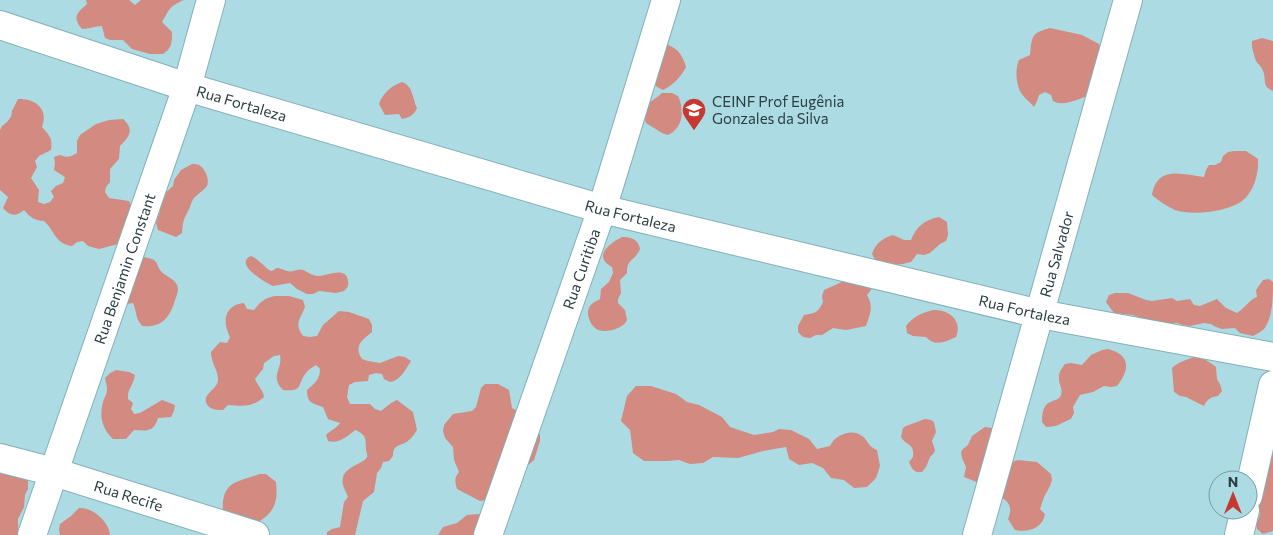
<svg xmlns="http://www.w3.org/2000/svg" width="1273" height="535" viewBox="0 0 1273 535" font-family="Commissioner,sans-serif">
<rect width="100%" height="100%" fill="#acdbe3"/>
<!-- green -->
<g fill="#d38a80">
<path d="M 86,0 L 129,0 L 135,5 L 141,0 L 184,0 C 169,6 170,9 162,22 L 172,32 L 172,38 L 171,45 L 168,50 L 163,54 L 150,54 L 132,49 L 123,40 L 110,40 L 105,38 L 102,26 C 95,26 90,29 82,29 C 72,17 77,13 87,4 Z"/>
<path d="M 1050,28 L 1082,35 L 1099,44 L 1101,51 L 1090,95 C 1078,99 1064,107 1053,101 L 1051,95 L 1045,92 L 1039,95 L 1037,101 L 1034,107 C 1030,102 1023,97 1020,91 C 1016,83 1015,69 1019,60 L 1030,55 C 1032,35 1032,33 1050,28 Z"/>
<path d="M 1262,38 L 1273,41 L 1273,91 C 1261,86 1267,79 1263,71 C 1262,67 1258,64 1256,61 C 1254,55 1251,47 1252,41 Z"/>
<path d="M 668,45 C 679,49 683,57 686,67 C 681,77 673,85 663,90 L 657,87 L 652,82 L 662,47 Z"/>
<path d="M 402,82 C 413,86 412,97 417,108 C 414,115 410,117 402,119 L 399,114 L 385,115 L 379,104 C 383,93 391,86 402,82 Z"/>
<path d="M 662,93 L 672,93 L 678,96 C 685,110 683,128 668,135 L 662,133 L 646,123 C 640,104 651,103 662,93 Z"/>
<path d="M 18,99 C 35,98 49,109 42,127 C 49,135 53,138 51,150 L 39,156 L 35,161 L 37,167 L 31,178 L 39,190 L 38,202 L 44,204 L 50,202 L 54,197 L 51,191 L 56,186 L 63,183 L 65,177 L 54,170 L 55,163 L 54,157 L 60,155 C 67,158 71,157 77,153 L 77,141 L 80,135 L 96,124 L 109,120 L 123,119 C 135,130 129,137 120,146 L 119,159 L 110,169 L 110,182 L 106,187 L 105,192 L 109,198 L 129,201 L 135,213 L 122,240 L 118,244 L 99,249 L 88,246 L 83,241 L 77,242 L 72,246 C 55,244 55,231 44,221 C 35,221 30,217 24,210 C 16,217 10,216 3,208 L 8,197 L 0,190 L 0,130 L 2,126 L 7,122 L 11,117 L 12,111 Z"/>
<path d="M 1234,151 L 1246,151 L 1258,159 C 1259,173 1254,192 1242,201 C 1227,212 1192,216 1175,210 C 1166,206 1159,201 1152,195 C 1157,165 1182,174 1204,177 L 1206,170 L 1209,165 L 1215,165 L 1221,162 L 1223,156 L 1228,152 Z"/>
<path d="M 192,164 C 195,164 197,164 199,165 C 205,168 210,180 207,186 C 204,190 199,193 195,197 C 191,201 191,206 188,211 C 183,221 183,221 182,233 L 176,237 L 158,230 L 156,223 L 160,211 L 160,198 L 173,186 L 174,180 L 181,170 Z"/>
<path d="M 939,217 L 947,222 L 948,235 L 946,241 L 940,244 L 930,253 L 924,255 L 917,254 L 911,262 C 904,264 887,267 880,264 C 876,262 874,258 872,254 C 875,244 884,237 893,235 L 904,240 L 911,240 C 917,226 924,220 939,217 Z"/>
<path d="M 622,237 C 631,237 638,239 640,249 C 635,261 626,259 627,273 L 620,280 L 621,293 L 618,299 L 618,303 L 625,310 L 627,320 C 623,329 607,333 598,330 C 590,326 585,313 590,306 C 593,302 597,301 600,299 L 601,289 L 609,282 L 613,273 L 612,267 C 592,256 610,243 622,237 Z"/>
<path d="M 139,256 C 144,257 150,258 154,260 C 158,263 157,266 160,270 C 164,276 174,278 177,285 C 179,290 177,295 175,300 C 170,318 161,328 142,326 C 135,318 137,312 133,303 L 127,304 L 115,300 Z"/>
<path d="M 251,256 C 259,259 263,266 271,271 L 274,270 L 276,268 C 281,268 283,270 287,271 C 292,273 298,268 303,270 C 308,272 311,275 317,276 C 326,277 346,265 348,281 C 349,286 347,288 344,291 L 336,293 L 319,291 L 313,294 L 307,294 L 297,289 L 290,283 L 273,286 C 266,283 233,264 251,256 Z"/>
<path d="M 1269,279 L 1273,282 C 1273,297 1273,317 1264,329 C 1261,332 1256,334 1253,336 L 1240,333 L 1235,328 L 1222,329 L 1216,327 L 1211,324 L 1204,323 L 1190,326 L 1183,325 L 1177,323 L 1158,325 L 1133,315 L 1114,313 L 1106,302 L 1109,295 L 1115,293 L 1128,293 L 1146,300 L 1152,301 L 1172,298 L 1177,301 L 1190,299 L 1194,305 L 1200,306 L 1217,299 L 1226,308 L 1237,313 C 1245,308 1249,300 1257,297 L 1256,290 L 1263,280 Z"/>
<path d="M 846,280 L 869,284 L 871,290 L 867,295 C 874,307 870,314 866,326 L 846,330 L 833,328 L 822,335 L 816,335 L 810,338 L 803,337 L 798,332 L 798,326 L 804,315 C 815,313 818,313 823,302 L 822,296 L 824,290 Z"/>
<path d="M 276,296 L 289,296 L 303,300 L 305,307 C 300,319 294,324 303,336 L 310,337 L 317,336 L 323,325 L 339,311 L 349,312 L 369,319 L 372,325 L 372,332 C 363,340 353,345 362,359 L 368,361 L 380,363 L 398,356 L 405,357 L 411,361 C 405,370 401,380 390,382 L 384,379 L 382,374 L 376,373 L 369,375 L 368,381 L 355,382 L 349,385 L 347,397 L 350,404 L 370,404 L 375,409 L 381,411 L 391,403 L 397,400 L 413,412 L 417,430 C 415,433 412,438 409,440 C 401,447 393,443 393,456 L 389,461 L 383,462 L 381,468 L 377,473 L 374,492 L 363,501 L 355,535 L 327,535 L 327,532 L 332,529 L 340,527 L 344,502 L 348,497 C 346,491 341,485 343,478 C 344,467 365,463 367,457 C 368,455 366,452 366,449 C 366,439 366,434 355,430 C 347,437 338,444 328,441 L 326,435 C 331,430 337,428 340,423 L 328,419 L 323,407 C 312,403 307,403 307,390 C 314,384 320,380 320,369 L 316,365 C 313,367 309,369 306,373 C 297,384 304,392 283,390 C 269,376 283,370 280,355 L 274,356 L 264,363 L 263,369 L 255,379 C 258,386 263,390 264,397 C 251,408 244,406 228,405 L 223,410 C 218,410 212,410 208,406 C 199,394 219,390 218,379 C 218,370 211,363 211,352 L 220,342 L 227,343 L 230,337 C 222,322 224,305 244,303 L 247,309 L 254,310 C 260,302 266,297 276,296 Z"/>
<path d="M 933,310 C 949,309 963,321 956,337 C 945,342 935,347 926,337 L 913,336 L 907,333 L 906,326 C 913,317 921,313 933,310 Z"/>
<path d="M 1108,349 C 1131,355 1130,370 1117,386 L 1111,387 L 1104,386 L 1093,392 L 1080,395 L 1073,407 L 1074,413 L 1071,419 C 1060,423 1059,427 1046,427 L 1042,422 C 1042,395 1057,405 1061,395 C 1063,389 1059,384 1059,379 C 1058,373 1062,368 1065,364 L 1071,363 L 1082,365 L 1091,355 L 1102,350 Z"/>
<path d="M 1194,357 C 1203,357 1208,361 1216,367 L 1217,379 L 1220,384 L 1222,391 L 1218,396 C 1211,397 1207,399 1204,406 L 1186,397 L 1180,396 L 1174,392 L 1172,368 C 1178,362 1186,360 1194,357 Z"/>
<path d="M 116,370 L 129,372 L 135,375 C 133,387 127,388 128,399 L 133,403 L 131,409 L 134,414 L 140,413 L 162,400 L 175,405 L 174,411 L 171,417 L 158,418 C 154,432 147,431 134,430 L 126,439 L 113,439 C 102,429 99,416 103,402 C 104,398 107,394 107,390 C 107,386 106,382 105,378 L 110,373 Z"/>
<path d="M 485,384 L 498,384 L 509,390 L 512,408 L 528,417 L 534,428 L 540,435 L 540,441 L 534,460 L 487,500 L 480,501 L 457,489 C 455,482 454,478 459,472 L 454,460 L 453,447 L 445,438 L 443,431 L 444,425 L 453,414 L 472,411 L 476,407 L 481,388 Z"/>
<path d="M 636,386 L 651,386 L 676,394 L 687,402 L 699,405 L 722,417 L 730,427 L 754,435 L 773,432 L 779,429 L 791,430 L 809,439 L 817,449 L 830,446 C 835,435 852,428 862,436 C 869,441 867,446 877,450 L 880,466 L 876,478 L 867,487 L 854,488 L 844,480 L 831,478 L 823,468 L 812,463 L 799,465 L 789,459 L 786,447 L 763,451 L 738,458 L 713,457 L 703,463 L 690,464 L 679,460 L 667,461 L 644,461 L 633,453 L 630,430 L 621,421 L 627,396 Z"/>
<path d="M 925,419 L 931,420 L 934,422 L 936,432 L 932,441 L 935,450 L 934,453 L 930,457 L 926,467 L 922,472 C 914,473 912,469 909,462 L 913,457 C 915,443 906,446 901,437 L 903,428 L 906,426 Z"/>
<path d="M 985,427 L 992,428 L 995,432 L 979,483 L 964,477 L 966,467 L 962,458 L 961,452 L 963,449 L 968,445 L 972,436 Z"/>
<path d="M 1273,444 L 1273,531 L 1263,534 L 1257,529 L 1256,523 C 1263,514 1258,509 1259,499 Z"/>
<path d="M 0,450 L 28,476 L 28,489 L 25,495 L 24,507 L 18,519 L 18,535 L 0,535 Z"/>
<path d="M 1018,460 L 1037,462 L 1051,474 L 1052,480 L 1050,486 L 1044,497 L 1040,509 L 1045,514 C 1043,528 1028,533 1015,530 L 1008,519 C 1012,510 1011,503 1002,498 L 1012,462 Z"/>
<path d="M 260,474 L 266,474 L 276,482 C 278,502 275,512 257,523 L 223,514 C 221,482 234,483 260,474 Z"/>
<path d="M 79,508 C 92,507 109,521 110,535 L 60,535 L 59,530 L 60,524 L 71,516 Z"/>
<path d="M 480,514 L 484,519 L 485,535 L 438,535 L 443,527 L 457,523 L 467,515 Z"/>
</g>
<g fill="none" stroke-linecap="round" stroke-linejoin="round">
<defs>
<g id="minor">
<path id="s1" d="M 0,25 L 187,87 L 602,209 L 1040,314 L 1273,357"/>
<path id="s2" d="M 0,458 L 54,472 L 255,535"/>
<path d="M 1248,496 L 1273,385"/>
<path id="s3" d="M 32,535 L 187,87 L 211,0"/>
<path id="s4" d="M 488,535 L 602,209 L 666,0"/>
<path id="s5" d="M 977,535 L 1128,0"/>
<path d="M 1239,535 L 1245,510"/>
</g>
</defs>
<!-- minor casing -->
<use href="#minor" stroke="#83b1b8" stroke-width="30"/>
<!-- minor -->
<use href="#minor" stroke="#fff" stroke-width="28"/>
</g>
<!-- icons -->
<defs>
<symbol id="school-pin" viewBox="-11 -11 22 30"><path d="M0 17L-7.5 6A9.5 9.5 0 1 1 7.5 6Z" fill="#c73930" stroke="#acdbe3"/><path d="M0-5L7-2L0 1L-7-2ZM-4 1L0 2.5L4 1V4Q0 6-4 4Z" fill="#fff"/></symbol>
</defs>
<g fill-rule="evenodd">
<use href="#school-pin" x="680" y="96" width="28" height="38"/>
</g>
<g text-anchor="middle" dominant-baseline="central" stroke-width="5" stroke-linejoin="round" paint-order="stroke">
<!-- poi labels -->
<g font-size="15" fill="#2b3e41" stroke="#acdbe3" text-anchor="start">
<text x="712" y="101">CEINF Prof Eugênia<tspan x="712" dy="17">Gonzales da Silva</tspan></text>
</g>
<!-- street labels -->
<g font-size="15" fill="#2b3e41" stroke="#acdbe3">
<text stroke="none"><textPath href="#s1" startOffset="254">Rua Fortaleza</textPath></text>
<text stroke="none"><textPath href="#s1" startOffset="659">Rua Fortaleza</textPath></text>
<text stroke="none"><textPath href="#s5" startOffset="292">Rua Salvador</textPath></text>
<text stroke="none"><textPath href="#s3" startOffset="282">Rua Benjamin Constant</textPath></text>
<text stroke="none"><textPath href="#s4" startOffset="282">Rua Curitiba</textPath></text>
<text stroke="none"><textPath href="#s1" startOffset="1064">Rua Fortaleza</textPath></text>
<text stroke="none"><textPath href="#s2" startOffset="134">Rua Recife</textPath></text>
</g>
</g>
<!-- north arrow -->
<g transform="translate(1233 495)"><circle r="24" fill="#acdbe3" stroke="#789ca2"/>
<path d="M0-4L9 19L0 12L-9 19Z" fill="#c73930"/>
<text y="-8" font-size="14" font-weight="bold" text-anchor="middle" fill="#2b3e41">N</text>
</g>
</svg>
